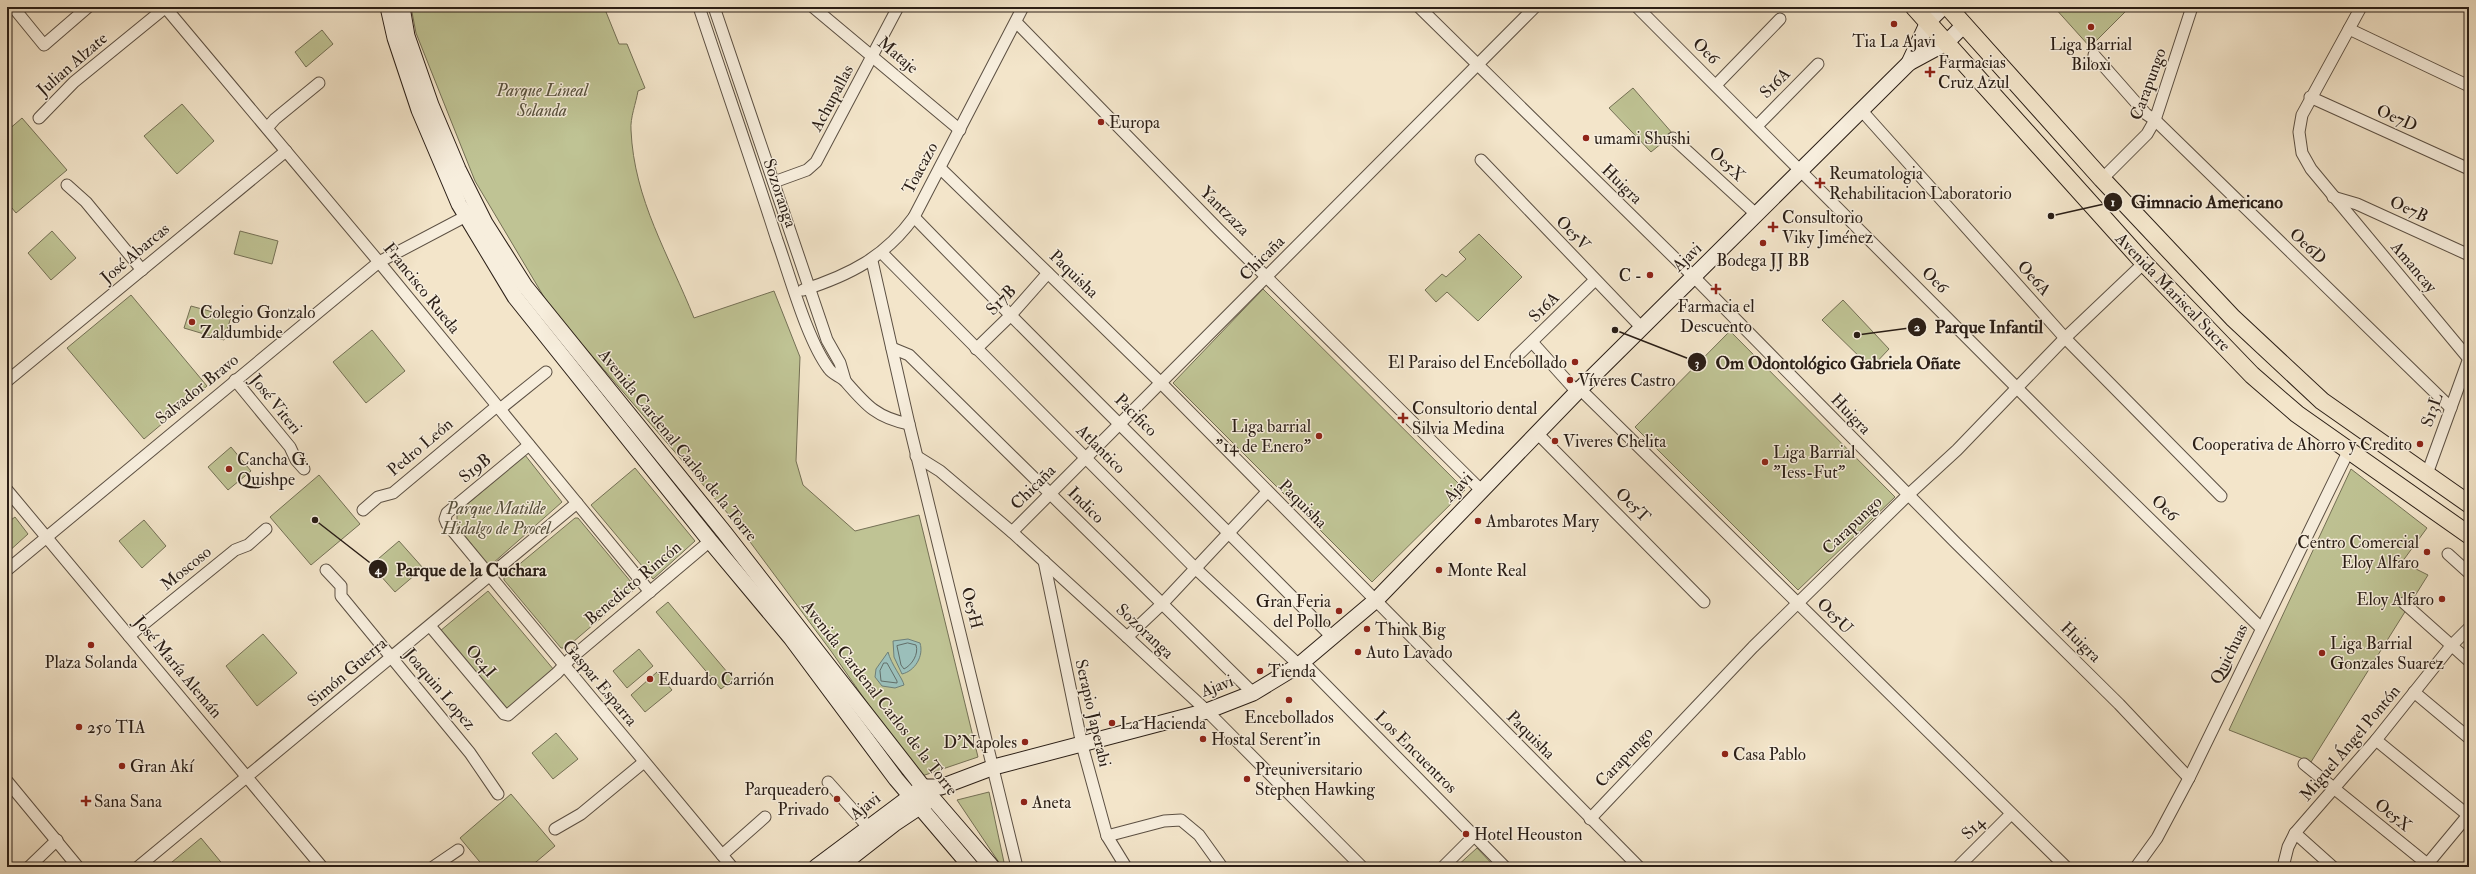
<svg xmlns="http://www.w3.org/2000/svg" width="2476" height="874" viewBox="0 0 2476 874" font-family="'IM FELL Double Pica',serif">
<rect width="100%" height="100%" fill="#f3e5ca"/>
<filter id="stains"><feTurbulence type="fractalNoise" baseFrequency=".005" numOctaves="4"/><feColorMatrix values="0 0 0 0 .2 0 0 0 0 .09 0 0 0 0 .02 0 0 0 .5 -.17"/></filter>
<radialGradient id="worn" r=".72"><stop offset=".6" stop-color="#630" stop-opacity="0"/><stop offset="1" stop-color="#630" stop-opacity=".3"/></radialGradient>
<!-- green -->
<g fill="#bfc394" stroke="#747055">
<path d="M 411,7 L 604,7 L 619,44 L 627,44 L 645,88 L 638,91 C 636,103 630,118 631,130 C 634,200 669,255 694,318 L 774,291 L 800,357 L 796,461 L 803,485 L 855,531 L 919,515 L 978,757 L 919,777 L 831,651 L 736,523 L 550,307 L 475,181 L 416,33 Z"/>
<path d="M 2054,7 L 2130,7 L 2090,47 Z"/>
<path d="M 322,30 L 333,44 L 306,67 L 295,52 Z"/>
<path d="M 1633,88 L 1673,134 L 1651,152 L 1609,108 Z"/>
<path d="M 182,104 L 214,141 L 177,174 L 144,136 Z"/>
<path d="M 22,118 L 67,170 L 16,213 L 7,202 L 7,131 Z"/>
<path d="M 52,231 L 76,258 L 51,280 L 28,253 Z"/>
<path d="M 240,231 L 278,241 L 272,264 L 234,254 Z"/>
<path d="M 1479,234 L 1522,277 L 1478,321 L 1447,292 L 1436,302 L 1425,290 L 1442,274 L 1446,277 L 1466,259 L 1459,252 Z"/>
<path d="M 1263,289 L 1465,490 L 1372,582 L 1173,383 Z"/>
<path d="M 131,295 L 207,386 L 144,439 L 67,348 Z"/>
<path d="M 1843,300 L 1889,349 L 1871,368 L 1822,320 Z"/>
<path d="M 191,306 L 231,317 L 224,340 L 184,328 Z"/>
<path d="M 372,330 L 405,371 L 366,403 L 333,362 Z"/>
<path d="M 1730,331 L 1895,497 L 1798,590 L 1635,427 Z"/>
<path d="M 231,447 L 251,471 L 228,490 L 208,467 Z"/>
<path d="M 525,455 L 562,502 L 492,564 L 488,565 L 457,526 L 457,513 Z"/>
<path d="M 635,468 L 695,541 L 653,579 L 591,505 Z"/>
<path d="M 2351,469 L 2427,528 L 2402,562 L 2428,575 L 2311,762 L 2229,730 Z"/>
<path d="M 319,475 L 360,524 L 311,565 L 270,517 Z"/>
<path d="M 15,517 L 28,534 L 7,553 L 7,523 Z"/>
<path d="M 575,518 L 578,518 L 636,588 L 566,648 L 561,648 L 504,580 L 504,577 Z"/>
<path d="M 144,520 L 166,546 L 142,568 L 119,541 Z"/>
<path d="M 399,541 L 423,568 L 395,592 L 371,565 Z"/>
<path d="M 488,591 L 554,670 L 508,709 L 503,708 L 440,631 Z"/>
<path d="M 668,602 L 733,679 L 721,689 L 656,612 Z"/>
<path d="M 263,634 L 297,673 L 257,706 L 226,666 Z"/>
<path d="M 639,649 L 653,666 L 627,688 L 613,671 Z"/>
<path d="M 657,672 L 672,690 L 645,712 L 631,695 Z"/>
<path d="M 556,733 L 578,759 L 553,779 L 532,753 Z"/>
<path d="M 989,792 L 1005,867 L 1002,867 L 957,800 Z"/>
<path d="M 511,794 L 555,846 L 530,867 L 484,867 L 460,838 Z"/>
<path d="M 201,838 L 225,867 L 166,867 Z"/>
<path d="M 1477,848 L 1495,867 L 1456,867 Z"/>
</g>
<!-- water -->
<g fill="#9bbfba" stroke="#6e7f78">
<path d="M 908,639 L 920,643 C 924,656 915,671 902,674 L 894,657 L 893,641 Z"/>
<path d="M 888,652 C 891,664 903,679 904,685 L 895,688 L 882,686 L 875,677 L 876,669 Z"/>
</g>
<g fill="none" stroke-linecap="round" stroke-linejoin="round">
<!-- shore -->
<g stroke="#626e68" stroke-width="1">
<path d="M 908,643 L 916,645 C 919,654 912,665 904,669 L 901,665 L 897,646 Z"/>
<path d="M 884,663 L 887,663 L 897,681 L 897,683 L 881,681 L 880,671 Z"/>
</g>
<defs>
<g id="street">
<path d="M 13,7 L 44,45 L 88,7"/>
<path d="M 165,7 L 379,262 L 650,592"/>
<path d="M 699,7 C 725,85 752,162 777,240 C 790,276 807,340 829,369 C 833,375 841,376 846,382 C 866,405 877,418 909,424"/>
<path d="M 714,7 L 827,340 L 840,363 L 845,380"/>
<path d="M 813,7 L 960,130"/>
<path d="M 1419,7 L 1693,276 L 1955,542 L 2119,704 L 2189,778"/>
<path d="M 1637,7 L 2062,433 L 2261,628"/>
<path d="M 2361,7 L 2302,115 L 2299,132 L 2302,153 L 2311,169 L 2469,359"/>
<path d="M 1016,22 L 1219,230 L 1481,490"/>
<path d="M 2349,29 L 2469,86"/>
<path d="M 2094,55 L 2146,114 L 2155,120 L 2451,408"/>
<path d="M 1716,85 L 1780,19"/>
<path d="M 2310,97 L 2469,169"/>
<path d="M 1862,111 L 2065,338 L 2221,496"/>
<path d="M 39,118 L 74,82 L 166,7"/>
<path d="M 1757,126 L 1818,64"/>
<path d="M 267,128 L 275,119 L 319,83"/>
<path d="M 1673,138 L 1757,215"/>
<path d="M 1481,160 L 1642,328"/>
<path d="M 940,168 L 1161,383 L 1639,867"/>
<path d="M 2102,179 L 2147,134 L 2155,120 L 2192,7"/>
<path d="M 774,182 L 807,170 L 816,162 L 898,7"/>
<path d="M 67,185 L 86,202 L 142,270"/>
<path d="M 2333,197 L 2357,204 L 2469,255"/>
<path d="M 914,217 C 1052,359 1194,497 1333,638"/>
<path d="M 882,253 L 1195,568 L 1299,665"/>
<path d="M 872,261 L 909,424 L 1017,867"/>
<path d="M 803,290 C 850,275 885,257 914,217 L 1023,7"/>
<path d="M 1532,342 L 1577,392"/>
<path d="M 892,348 L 909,355 L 1253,693"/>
<path d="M 976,349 L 1010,316 L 1048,273"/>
<path d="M 1516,357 L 1595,280"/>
<path d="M 235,380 L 290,447 L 296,460 L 304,469"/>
<path d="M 7,381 L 286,151"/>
<path d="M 1580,389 L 2066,867"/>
<path d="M 500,409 L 546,372"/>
<path d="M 1537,433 L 1704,602"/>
<path d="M 529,445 L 447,513 L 445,519 L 447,524 L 732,867"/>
<path d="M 916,456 L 940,471 L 1012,532 L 1127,637 L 1207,711 L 1362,867"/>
<path d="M 2427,474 L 2469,358"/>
<path d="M 7,490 L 322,867"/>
<path d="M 363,510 L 378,497 L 393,493 L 497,406"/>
<path d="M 1012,532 L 1535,7"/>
<path d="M 2448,554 L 2469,573"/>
<path d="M 1044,561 L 1082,745 L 1107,836 L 1126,867"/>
<path d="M 7,570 L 379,262 L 472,213"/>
<path d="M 326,570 L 341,586 L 341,596 L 470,753 L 498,794"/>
<path d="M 2404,603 L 2469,661"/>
<path d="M 430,626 L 504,714 L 508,715 L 557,673 L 570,659 L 710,541"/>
<path d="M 129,636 L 235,550 L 248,545 L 266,529"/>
<path d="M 1127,637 L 1162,604 L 1267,492"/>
<path d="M 1303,662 L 1505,867"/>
<path d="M 2414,692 L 2469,738"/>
<path d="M 2376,740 L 2469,816"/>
<path d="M 2304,764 L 2431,867"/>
<path d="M 7,781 L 78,867"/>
<path d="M 828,782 L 869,828"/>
<path d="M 1590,819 L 1753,647 L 1908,495 L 1957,450 L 2065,338 L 2144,263"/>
<path d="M 555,829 L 581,814 L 644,762"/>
<path d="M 2295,833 L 2333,867"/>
<path d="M 1107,836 L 1164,821 L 1181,820 L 1199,835 L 1222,867"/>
<path d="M 722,855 L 765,817"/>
<path d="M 29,867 L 57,840"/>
<path d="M 138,867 L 577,503"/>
<path d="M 433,867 L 458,850"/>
<path d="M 1443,867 L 1475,835"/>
<path d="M 1958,867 L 2011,814"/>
<path d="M 2136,867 L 2157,838 L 2189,778 L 2348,452"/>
<path d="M 2283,867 L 2288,847 L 2295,833 L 2376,740 L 2451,646 L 2469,628"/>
<path d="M 2425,867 L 2469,814"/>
</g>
<g id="secondary">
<path d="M 388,7 L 395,38 L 419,110 L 459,204 L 515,297 L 710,541 L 791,638 L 896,779 L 971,867"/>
<path d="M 402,7 L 407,36 L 431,105 L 458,169 L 485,223 L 525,286 L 724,532 L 923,787 L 992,867"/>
<path d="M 1909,63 L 1928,22 L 1943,7"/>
<path d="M 816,867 L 923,787 L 941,787 L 994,767 L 1207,711 L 1253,693 L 1299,665 L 1376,600 L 1577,392 L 1909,63 L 1946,43 L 1964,25"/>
<path d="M 839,867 L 894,824 L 927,802"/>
</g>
<g id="primary">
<path d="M 1914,7 L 2144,263 L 2252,375 L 2297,414 L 2469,535"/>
<path d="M 1948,7 L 2102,179 L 2233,318 L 2322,401 L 2469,504"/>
</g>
</defs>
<!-- street casing -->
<use href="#street" stroke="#5c5043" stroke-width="13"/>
<!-- secondary casing -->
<use href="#secondary" stroke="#2a1e16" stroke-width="17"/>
<!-- primary casing -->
<use href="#primary" stroke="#2a1e16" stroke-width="19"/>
<!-- street -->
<use href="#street" stroke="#f7eedd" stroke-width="11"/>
<!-- secondary -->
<use href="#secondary" stroke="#f7eedd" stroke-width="15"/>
<!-- primary -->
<use href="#primary" stroke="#f3e5ca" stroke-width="17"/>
</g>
<!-- markers -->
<g fill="#8f2418" stroke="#f7eedd" stroke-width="1.5">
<circle cx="1894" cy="24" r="4"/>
<circle cx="2091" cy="27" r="4"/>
<path d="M1928 66h4v4h4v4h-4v4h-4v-4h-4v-4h4z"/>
<circle cx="1101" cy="122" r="4"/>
<circle cx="1586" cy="138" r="4"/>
<path d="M1818 177h4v4h4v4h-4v4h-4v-4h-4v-4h4z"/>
<path d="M1771 221h4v4h4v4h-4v4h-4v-4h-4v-4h4z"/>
<circle cx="1763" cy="243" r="4"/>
<circle cx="1650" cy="275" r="4"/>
<path d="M1714 283h4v4h4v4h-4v4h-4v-4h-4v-4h4z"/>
<circle cx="192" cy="322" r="4"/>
<circle cx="1575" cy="362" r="4"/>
<circle cx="1570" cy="380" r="4"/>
<path d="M1401 412h4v4h4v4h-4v4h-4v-4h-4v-4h4z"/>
<circle cx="1319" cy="436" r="4"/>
<circle cx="1555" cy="441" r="4"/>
<circle cx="2420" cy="444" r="4"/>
<circle cx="1765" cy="462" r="4"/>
<circle cx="229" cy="469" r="4"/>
<circle cx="1478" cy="521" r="4"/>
<circle cx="2427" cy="552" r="4"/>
<circle cx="1439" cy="570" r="4"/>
<circle cx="2442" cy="599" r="4"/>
<circle cx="1339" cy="611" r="4"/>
<circle cx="1367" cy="629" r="4"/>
<circle cx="91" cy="645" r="4"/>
<circle cx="1358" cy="652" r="4"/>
<circle cx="2322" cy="653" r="4"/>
<circle cx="1260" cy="671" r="4"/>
<circle cx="650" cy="679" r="4"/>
<circle cx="1289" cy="700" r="4"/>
<circle cx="1112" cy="723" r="4"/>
<circle cx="79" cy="727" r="4"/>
<circle cx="1203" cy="739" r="4"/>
<circle cx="1025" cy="742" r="4"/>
<circle cx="1725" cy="754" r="4"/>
<circle cx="122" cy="766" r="4"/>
<circle cx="1247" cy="779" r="4"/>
<circle cx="837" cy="799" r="4"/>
<path d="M84 795h4v4h4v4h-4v4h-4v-4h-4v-4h4z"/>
<circle cx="1024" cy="802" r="4"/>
<circle cx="1466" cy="834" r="4"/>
</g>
<g text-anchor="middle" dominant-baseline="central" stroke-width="3" stroke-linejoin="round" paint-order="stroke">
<!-- poi labels -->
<g font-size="17" fill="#2a1e16" stroke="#f7eedd" text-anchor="start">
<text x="1894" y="41" text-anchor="middle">Tia La Ajavi</text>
<text x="2091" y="44" text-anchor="middle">Liga Barrial<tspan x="2091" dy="20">Biloxi</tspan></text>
<text x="1938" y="62">Farmacias<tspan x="1938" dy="20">Cruz Azul</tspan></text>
<text x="1109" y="122">Europa</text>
<text x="1594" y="138">umami Shushi</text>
<text x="1829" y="173">Reumatologia<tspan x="1829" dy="20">Rehabilitacion Laboratorio</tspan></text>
<text x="1782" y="217">Consultorio<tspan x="1782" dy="20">Viky Jiménez</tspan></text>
<text x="1763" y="260" text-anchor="middle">Bodega JJ BB</text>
<text x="1642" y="275" text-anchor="end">C -</text>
<text x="1716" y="306" text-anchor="middle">Farmacia el<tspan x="1716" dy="20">Descuento</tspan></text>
<text x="200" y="312">Colegio Gonzalo<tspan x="200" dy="20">Zaldumbide</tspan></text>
<text x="1567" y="362" text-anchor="end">El Paraiso del Encebollado</text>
<text x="1578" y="380">Víveres Castro</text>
<text x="1412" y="408">Consultorio dental<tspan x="1412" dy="20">Silvia Medina</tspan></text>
<text x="1311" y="426" text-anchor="end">Liga barrial<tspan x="1311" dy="20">"14 de Enero"</tspan></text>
<text x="1563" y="441">Viveres Chelita</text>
<text x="2412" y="444" text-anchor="end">Cooperativa de Ahorro y Credito</text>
<text x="1773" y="452">Liga Barrial<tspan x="1773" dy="20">"Iess-Fut"</tspan></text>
<text x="237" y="459">Cancha G.<tspan x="237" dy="20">Quishpe</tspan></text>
<text x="1486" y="521">Ambarotes Mary</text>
<text x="2419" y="542" text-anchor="end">Centro Comercial<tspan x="2419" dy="20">Eloy Alfaro</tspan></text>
<text x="1447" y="570">Monte Real</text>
<text x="2434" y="599" text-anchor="end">Eloy Alfaro</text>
<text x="1331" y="601" text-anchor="end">Gran Feria<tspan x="1331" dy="20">del Pollo</tspan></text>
<text x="1375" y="629">Think Big</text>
<text x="2330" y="643">Liga Barrial<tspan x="2330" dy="20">Gonzales Suarez</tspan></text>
<text x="1366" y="652">Auto Lavado</text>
<text x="91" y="662" text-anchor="middle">Plaza Solanda</text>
<text x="1268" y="671">Tienda</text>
<text x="658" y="679">Eduardo Carrión</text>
<text x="1289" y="717" text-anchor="middle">Encebollados</text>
<text x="1120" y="723">La Hacienda</text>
<text x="87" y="727">250 TIA</text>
<text x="1211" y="739">Hostal Serent'in</text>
<text x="1017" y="742" text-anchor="end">D'Napoles</text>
<text x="1733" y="754">Casa Pablo</text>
<text x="130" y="766">Gran Akí</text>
<text x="1255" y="769">Preuniversitario<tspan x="1255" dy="20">Stephen Hawking</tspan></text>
<text x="829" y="789" text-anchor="end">Parqueadero<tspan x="829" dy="20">Privado</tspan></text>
<text x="94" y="801">Sana Sana</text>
<text x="1032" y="802">Aneta</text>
<text x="1474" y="834">Hotel Heouston</text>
</g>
<!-- street labels -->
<g font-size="17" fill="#2a1e16" stroke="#f7eedd">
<text transform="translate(1706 51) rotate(45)">Oe6</text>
<text transform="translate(898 55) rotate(40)">Mataje</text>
<text transform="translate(72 64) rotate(-41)">Julian Alzate</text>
<text transform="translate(1775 83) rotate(-45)">S16A</text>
<text transform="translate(2148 84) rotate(-70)">Carapungo</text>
<text transform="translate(832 98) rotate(-62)">Achupallas</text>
<text transform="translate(2397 118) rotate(24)">Oe7D</text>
<text transform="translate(1727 164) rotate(43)">Oe5X</text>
<text transform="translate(920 168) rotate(-62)">Toacazo</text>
<text transform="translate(1622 184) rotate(44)">Huigra</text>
<text transform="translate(780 193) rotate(71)">Sozoranga</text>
<text transform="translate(2409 209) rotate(25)">Oe7B</text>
<text transform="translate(1225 211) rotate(45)">Yantzaza</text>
<text transform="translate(1573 233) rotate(46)">Oe5V</text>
<text transform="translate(2308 246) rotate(44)">Oe6D</text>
<text transform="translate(135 253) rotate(-40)">José Abarcas</text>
<text transform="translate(1687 257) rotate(-44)">Ajavi</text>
<text transform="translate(1262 258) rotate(-45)">Chicaña</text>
<text transform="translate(2414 267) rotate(50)">Amancay</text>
<text transform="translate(1074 274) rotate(44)">Paquisha</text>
<text transform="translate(2034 278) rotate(48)">Oe6A</text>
<text transform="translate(1935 280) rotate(45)">Oe6</text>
<text transform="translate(422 288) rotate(51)">Francisco Rueda</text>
<text transform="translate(2173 292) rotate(46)">Avenida Mariscal Sucre</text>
<text transform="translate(1001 300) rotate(-46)">S17B</text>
<text transform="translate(1544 307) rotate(-45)">S16A</text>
<text transform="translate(197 389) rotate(-39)">Salvador Bravo</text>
<text transform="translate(276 404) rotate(51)">José Viteri</text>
<text transform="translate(2432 410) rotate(-70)">S13L</text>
<text transform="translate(1851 414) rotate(46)">Huigra</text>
<text transform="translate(1136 415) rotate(45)">Pacifico</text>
<text transform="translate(678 445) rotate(51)">Avenida Cardenal Carlos de la Torre</text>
<text transform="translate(420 447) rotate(-40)">Pedro León</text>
<text transform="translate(1101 449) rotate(45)">Atlantico</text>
<text transform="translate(475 468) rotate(-39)">S19B</text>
<text transform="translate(1033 487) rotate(-45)">Chicaña</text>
<text transform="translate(1458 487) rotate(-46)">Ajavi</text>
<text transform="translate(1303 504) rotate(45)">Paquisha</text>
<text transform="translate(1086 505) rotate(45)">Indico</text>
<text transform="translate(1633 505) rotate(45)">Oe5T</text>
<text transform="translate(2165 508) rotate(44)">Oe6</text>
<text transform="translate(1852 525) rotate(-44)">Carapungo</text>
<text transform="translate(186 568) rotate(-39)">Moscoso</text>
<text transform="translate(633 583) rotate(-40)">Benedicto Rincón</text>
<text transform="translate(972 608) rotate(76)">Oe5H</text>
<text transform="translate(1835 616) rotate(45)">Oe5U</text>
<text transform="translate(1145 631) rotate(43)">Sozoranga</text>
<text transform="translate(2081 642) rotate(45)">Huigra</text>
<text transform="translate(2229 654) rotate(-64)">Quichuas</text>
<text transform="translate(481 661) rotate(50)">Oe4I</text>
<text transform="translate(178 667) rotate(50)">José María Alemán</text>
<text transform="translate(347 672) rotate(-40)">Simón Guerra</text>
<text transform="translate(600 683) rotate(50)">Gaspar Esparra</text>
<text transform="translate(1217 686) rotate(-21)">Ajavi</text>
<text transform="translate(440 689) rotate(50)">Joaquin Lopez</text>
<text transform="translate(880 698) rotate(52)">Avenida Cardenal Carlos de la Torre</text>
<text transform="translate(1093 713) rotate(77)">Serapio Japerabi</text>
<text transform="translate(1531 735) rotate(45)">Paquisha</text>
<text transform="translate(2350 743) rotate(-50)">Miguel Ángel Pontón</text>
<text transform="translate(1416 752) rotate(45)">Los Encuentros</text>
<text transform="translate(1624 757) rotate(-47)">Carapungo</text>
<text transform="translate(865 806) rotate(-38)">Ajavi</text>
<text transform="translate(2393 815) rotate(39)">Oe5X</text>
<text transform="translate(1973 828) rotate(-45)">S14</text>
</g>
<!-- park labels -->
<g font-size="17" font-style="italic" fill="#57503c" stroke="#f7eedd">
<text x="542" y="90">Parque Lineal<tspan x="542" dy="20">Solanda</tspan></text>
<text x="496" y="508">Parque Matilde<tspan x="496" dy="20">Hidalgo de Procel</tspan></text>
</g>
</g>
<!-- callouts -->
<path fill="none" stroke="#2a1e16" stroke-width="1.5" d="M2051 216L2113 202M1857 335L1917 327M1615 330L1697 362M315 520L378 569"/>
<g fill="#2a1e16" stroke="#f7eedd" stroke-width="1.5">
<circle cx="2051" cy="216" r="4"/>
<circle cx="1857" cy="335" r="4"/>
<circle cx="1615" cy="330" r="4"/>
<circle cx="315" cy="520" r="4"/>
<circle cx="2113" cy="202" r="10"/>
<circle cx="1917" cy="327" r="10"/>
<circle cx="1697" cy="362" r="10"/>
<circle cx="378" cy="569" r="10"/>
</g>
<g font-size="12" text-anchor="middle" font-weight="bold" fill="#fff">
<text x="2113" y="206">1</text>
<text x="1917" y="331">2</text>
<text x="1697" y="367">3</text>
<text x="378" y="574">4</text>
</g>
<g font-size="18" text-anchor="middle" font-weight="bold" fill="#2a1e16" stroke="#f7eedd" stroke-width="3" stroke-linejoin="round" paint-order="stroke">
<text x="2207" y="208">Gimnacio Americano</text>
<text x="1989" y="333">Parque Infantil</text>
<text x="1838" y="369">Om Odontológico Gabriela Oñate</text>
<text x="471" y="576">Parque de la Cuchara</text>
</g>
<!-- margin -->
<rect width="2476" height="874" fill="none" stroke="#f3e5ca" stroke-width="24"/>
<rect x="8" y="8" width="2460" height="858" fill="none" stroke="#2a1e16" stroke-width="2"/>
<rect x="12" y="12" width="2452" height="850" fill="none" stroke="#2a1e16"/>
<rect width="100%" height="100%" filter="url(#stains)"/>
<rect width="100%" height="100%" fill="url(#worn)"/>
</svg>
